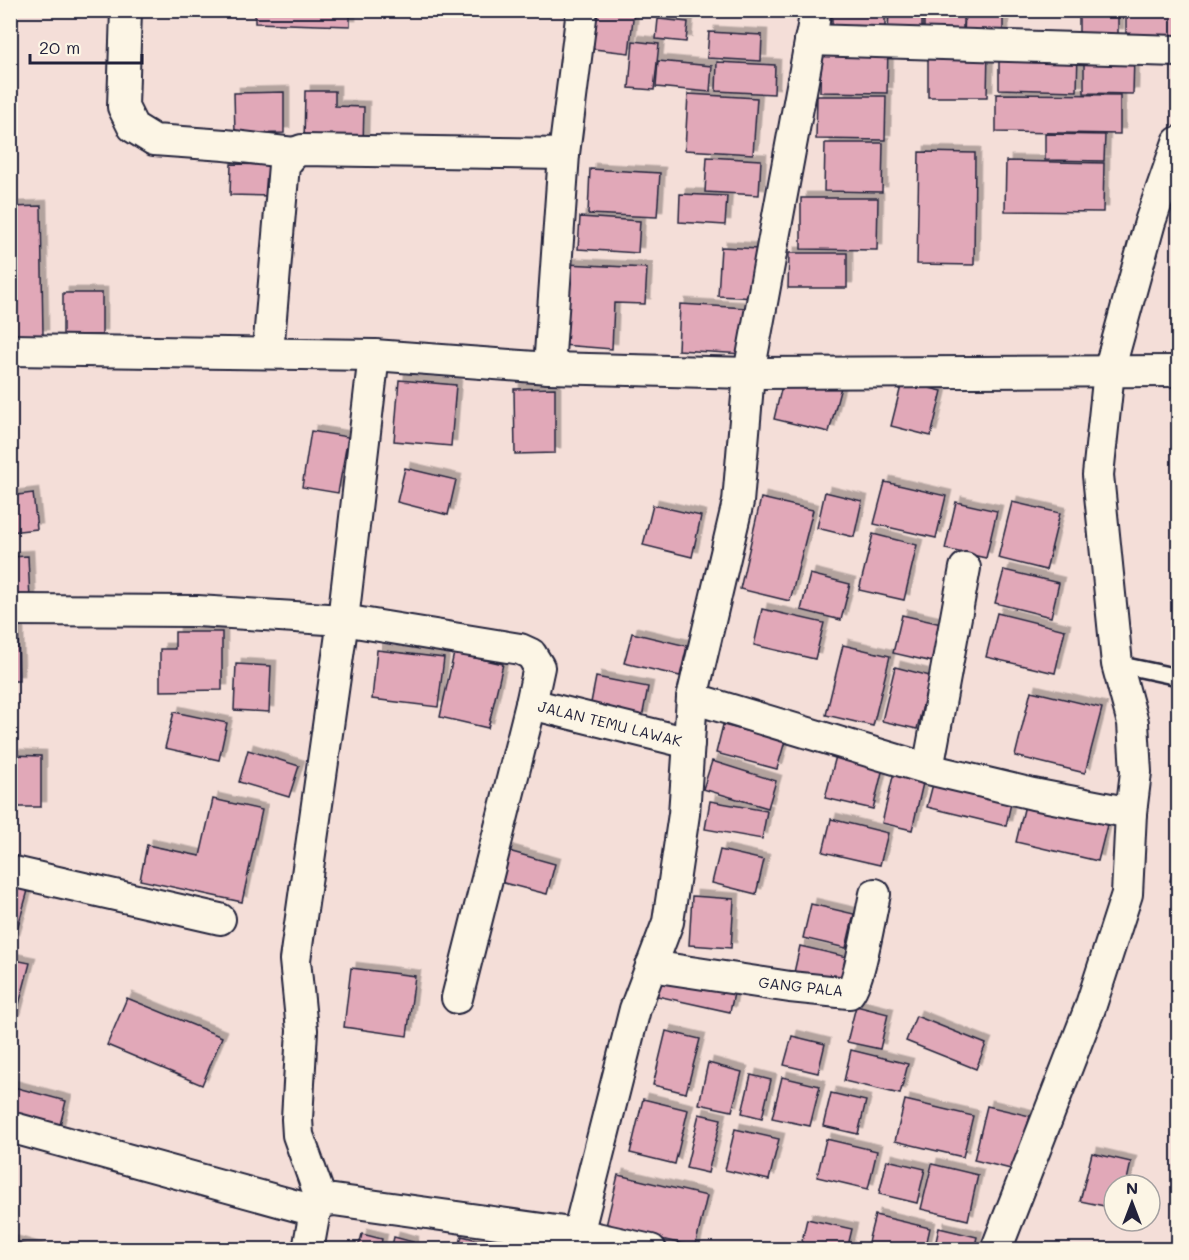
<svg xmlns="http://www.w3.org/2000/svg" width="1189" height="1260" viewBox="0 0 1189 1260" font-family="Mali,sans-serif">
<defs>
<filter id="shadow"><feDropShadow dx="5.5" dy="-5.5" stdDeviation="0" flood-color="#0004"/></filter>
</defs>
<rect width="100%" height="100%" fill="#f4ded8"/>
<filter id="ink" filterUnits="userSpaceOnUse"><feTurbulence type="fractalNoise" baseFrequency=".0167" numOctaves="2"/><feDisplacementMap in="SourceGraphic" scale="12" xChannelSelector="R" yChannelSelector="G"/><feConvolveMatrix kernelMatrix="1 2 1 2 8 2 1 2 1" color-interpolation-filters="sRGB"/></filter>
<g filter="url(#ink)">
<!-- building -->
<g fill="#e1a8b8" stroke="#22223b" stroke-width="1.5" filter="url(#shadow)">
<path d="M 255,10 L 350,10 L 350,26 L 255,23 Z"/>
<path d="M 588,10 L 634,10 L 629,53 L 585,48 Z"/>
<path d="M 832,10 L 885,10 L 885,27 L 832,26 Z"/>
<path d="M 889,10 L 922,10 L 922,36 L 888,35 Z"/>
<path d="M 924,10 L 963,10 L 963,33 L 924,32 Z"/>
<path d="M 965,10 L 1003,10 L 1003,38 L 964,37 Z"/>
<path d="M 1079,10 L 1118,10 L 1118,34 L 1079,33 Z"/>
<path d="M 1126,10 L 1178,10 L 1177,36 L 1126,35 Z"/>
<path d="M 658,19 L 688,22 L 686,42 L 656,39 Z"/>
<path d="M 709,32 L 762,35 L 761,61 L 707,58 Z"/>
<path d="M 633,41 L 659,44 L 654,90 L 629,88 Z"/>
<path d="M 821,46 L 888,47 L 887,93 L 820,92 Z"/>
<path d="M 928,50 L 988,50 L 987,97 L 928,97 Z"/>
<path d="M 999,51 L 1078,52 L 1077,91 L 999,89 Z"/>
<path d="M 1084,55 L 1134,55 L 1133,94 L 1084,93 Z"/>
<path d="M 658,61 L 712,66 L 710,92 L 656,87 Z"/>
<path d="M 717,62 L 775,65 L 774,94 L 716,91 Z"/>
<path d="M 305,91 L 335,91 L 335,106 L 364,107 L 363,145 L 304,144 Z"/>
<path d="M 284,92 L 284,133 L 235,134 L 234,93 Z"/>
<path d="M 688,94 L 757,98 L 753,154 L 685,150 Z"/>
<path d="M 996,94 L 1120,95 L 1120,134 L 996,132 Z"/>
<path d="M 817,96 L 886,96 L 885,140 L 816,139 Z"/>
<path d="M 1045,134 L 1105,135 L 1104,161 L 1045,160 Z"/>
<path d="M 825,143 L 883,143 L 882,192 L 824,191 Z"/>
<path d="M 919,152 L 975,153 L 974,265 L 917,264 Z"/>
<path d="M 707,157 L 761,160 L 759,195 L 705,192 Z"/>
<path d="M 1006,161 L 1104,163 L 1103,212 L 1005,211 Z"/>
<path d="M 231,164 L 270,165 L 270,196 L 230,195 Z"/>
<path d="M 590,169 L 660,173 L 657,217 L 588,214 Z"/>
<path d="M 680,194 L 727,196 L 725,225 L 679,222 Z"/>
<path d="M 801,198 L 878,198 L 877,250 L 801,249 Z"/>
<path d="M 41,206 L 43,335 L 10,335 L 10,207 Z"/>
<path d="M 580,217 L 640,221 L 638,253 L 578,249 Z"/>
<path d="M 721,247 L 759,249 L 756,298 L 718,296 Z"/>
<path d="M 789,253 L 847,253 L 847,288 L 788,288 Z"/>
<path d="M 566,264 L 647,268 L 645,304 L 614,303 L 612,349 L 562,345 Z"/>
<rect x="63" y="293" width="39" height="42"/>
<path d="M 680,304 L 746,308 L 744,354 L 678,350 Z"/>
<path d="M 785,373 L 841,387 L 829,432 L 774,419 Z"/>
<path d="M 399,380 L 456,385 L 451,446 L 394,441 Z"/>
<path d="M 902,382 L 942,391 L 931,436 L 891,426 Z"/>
<path d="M 555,388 L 555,453 L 515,454 L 514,389 Z"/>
<path d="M 311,431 L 348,437 L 338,493 L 302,487 Z"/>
<path d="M 405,468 L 456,480 L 448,515 L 397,502 Z"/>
<path d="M 885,482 L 946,496 L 936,538 L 874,524 Z"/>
<path d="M 825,492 L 862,501 L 854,537 L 817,528 Z"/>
<path d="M 33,493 L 37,529 L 10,532 L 10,496 Z"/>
<path d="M 761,498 L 813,510 L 790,601 L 740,589 Z"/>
<path d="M 956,502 L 997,511 L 986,558 L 945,549 Z"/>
<path d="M 1012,502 L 1060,513 L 1046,570 L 998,558 Z"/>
<path d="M 653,505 L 701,516 L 692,557 L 643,545 Z"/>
<path d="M 873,534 L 917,545 L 904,600 L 859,590 Z"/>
<path d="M 28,556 L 30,600 L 10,600 L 10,557 Z"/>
<path d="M 1004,570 L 1059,583 L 1051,617 L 995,603 Z"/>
<path d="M 810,574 L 850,584 L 841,620 L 801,610 Z"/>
<path d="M 762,609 L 824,623 L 815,659 L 754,645 Z"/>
<path d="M 997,613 L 1065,630 L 1055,673 L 986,657 Z"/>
<path d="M 902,615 L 946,625 L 937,663 L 893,653 Z"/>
<path d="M 175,632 L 222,632 L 222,690 L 160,691 L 160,649 L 175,649 Z"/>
<path d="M 10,633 L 18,633 L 19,681 L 10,681 Z"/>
<path d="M 632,633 L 687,646 L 680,676 L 624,663 Z"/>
<path d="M 843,645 L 890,656 L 873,726 L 826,715 Z"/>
<path d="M 377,650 L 444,658 L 438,707 L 372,699 Z"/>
<path d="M 454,653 L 503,664 L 488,728 L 440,717 Z"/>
<path d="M 236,664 L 271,666 L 269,712 L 234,710 Z"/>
<path d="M 895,667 L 930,676 L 917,729 L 882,721 Z"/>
<path d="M 596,677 L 648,687 L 642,718 L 590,708 Z"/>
<path d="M 1031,691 L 1102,708 L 1085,773 L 1015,756 Z"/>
<path d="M 174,712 L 227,723 L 219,760 L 165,748 Z"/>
<path d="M 723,725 L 785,741 L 777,769 L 716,753 Z"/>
<path d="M 248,750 L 299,766 L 289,797 L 239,782 Z"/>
<path d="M 10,755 L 41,756 L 41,807 L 10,807 Z"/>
<path d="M 836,756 L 883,768 L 873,809 L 825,798 Z"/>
<path d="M 712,761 L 776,781 L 768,808 L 703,789 Z"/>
<path d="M 894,772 L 924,779 L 912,830 L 882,823 Z"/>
<path d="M 933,784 L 1011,803 L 1006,826 L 927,807 Z"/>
<path d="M 213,799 L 262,810 L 242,902 L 140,880 L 147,845 L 200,856 Z"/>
<path d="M 710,801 L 767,811 L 762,839 L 705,829 Z"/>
<path d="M 1025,805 L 1107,825 L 1098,861 L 1016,842 Z"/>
<path d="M 831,819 L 888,833 L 880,865 L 823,852 Z"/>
<path d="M 505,850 L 555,864 L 547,894 L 496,881 Z"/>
<path d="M 720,850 L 764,860 L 756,894 L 712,883 Z"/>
<path d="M 1178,851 L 1178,883 L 1170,881 Z"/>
<path d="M 10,881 L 29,887 L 14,940 L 10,939 Z"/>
<path d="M 692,896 L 734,899 L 731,948 L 689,945 Z"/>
<path d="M 811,904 L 854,914 L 846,948 L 803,938 Z"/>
<path d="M 800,946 L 847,957 L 839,988 L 793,977 Z"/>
<path d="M 10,959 L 30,963 L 15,1020 L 10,1019 Z"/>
<path d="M 654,967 L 736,984 L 730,1012 L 648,994 Z"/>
<path d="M 351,968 L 415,976 L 407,1036 L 344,1027 Z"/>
<path d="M 127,998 L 222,1037 L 202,1085 L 107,1045 Z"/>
<path d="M 856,1006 L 888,1014 L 880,1049 L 847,1042 Z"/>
<path d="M 916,1016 L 986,1044 L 976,1069 L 906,1041 Z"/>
<path d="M 666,1031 L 700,1039 L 686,1093 L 653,1085 Z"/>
<path d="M 792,1036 L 825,1044 L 818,1073 L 784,1065 Z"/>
<path d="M 851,1050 L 908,1064 L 900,1094 L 844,1081 Z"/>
<path d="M 708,1063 L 742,1072 L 732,1111 L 699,1104 Z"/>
<path d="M 751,1075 L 771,1080 L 762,1118 L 742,1113 Z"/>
<path d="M 782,1077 L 820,1086 L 810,1126 L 772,1118 Z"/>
<path d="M 10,1086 L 66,1101 L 59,1129 L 10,1115 Z"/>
<path d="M 831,1093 L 866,1101 L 858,1134 L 823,1126 Z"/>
<path d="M 643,1099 L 688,1110 L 675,1164 L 630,1153 Z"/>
<path d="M 905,1100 L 973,1116 L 963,1157 L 895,1141 Z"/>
<path d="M 987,1106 L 1030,1116 L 1015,1170 L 974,1160 Z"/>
<path d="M 699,1114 L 721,1119 L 708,1173 L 686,1168 Z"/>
<path d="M 735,1129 L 779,1139 L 769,1180 L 725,1170 Z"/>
<path d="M 826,1139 L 877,1151 L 868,1189 L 817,1177 Z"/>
<path d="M 1092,1153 L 1131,1162 L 1126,1185 L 1114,1185 L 1114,1208 L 1080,1201 Z"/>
<path d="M 887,1160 L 925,1169 L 917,1203 L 879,1194 Z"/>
<path d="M 932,1164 L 978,1175 L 968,1220 L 921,1209 Z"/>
<path d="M 618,1175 L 707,1196 L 695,1247 L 606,1226 Z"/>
<path d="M 875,1215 L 930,1228 L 925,1250 L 866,1250 Z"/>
<path d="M 807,1219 L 852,1229 L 847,1250 L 800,1250 Z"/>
<path d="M 939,1228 L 977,1237 L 974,1250 L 934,1250 Z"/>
<path d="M 495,1233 L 514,1238 L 512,1250 L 491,1250 Z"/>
<path d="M 362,1234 L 382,1239 L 380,1250 L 358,1250 Z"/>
<path d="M 462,1236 L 482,1241 L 479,1250 L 458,1250 Z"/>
<path d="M 394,1237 L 413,1242 L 412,1250 L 391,1250 Z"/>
<path d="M 10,1241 L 41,1250 L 10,1250 Z"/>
<path d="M 521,1241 L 541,1246 L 540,1250 L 519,1250 Z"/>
</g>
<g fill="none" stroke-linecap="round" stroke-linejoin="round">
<defs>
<path id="service" d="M 1117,664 L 1178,677"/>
<g id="minor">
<path d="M 126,10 L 123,107 L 133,127 L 154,140 L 225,145 L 294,153"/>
<path d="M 810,40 L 1178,51"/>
<path d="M 10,350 L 374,355 L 549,368 L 749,373 L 1178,371"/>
<path d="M 268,352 L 284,165 L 294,153 L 302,150 L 564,154"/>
<path d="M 549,368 L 564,154 L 582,10"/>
<path d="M 10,610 L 197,611 L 343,620 L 520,649 L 531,654 L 539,667 L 531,704 L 457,998"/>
<path d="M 692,698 L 928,769 L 1033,794 L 1131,813"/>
<path d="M 531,704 L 689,743"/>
<path d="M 928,769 L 965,568"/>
<path d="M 10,871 L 220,919"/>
<path d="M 651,966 L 790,987 L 849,993 C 859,984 871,912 875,894"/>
<path d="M 10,1127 L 315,1211"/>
<path d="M 322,1202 L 298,1135 L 297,1119 L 302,1030 L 295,960 L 343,620 L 374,355"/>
<path d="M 322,1202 L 334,1200 L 578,1234 L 651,1250"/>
<path d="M 308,1250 L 315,1211 L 322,1202"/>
<path d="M 574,1250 L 635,1009 L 668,922 L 684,814 L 692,698 L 738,502 L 749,373 L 816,10"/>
<path d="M 996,1250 L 1090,1008 L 1127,894 L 1131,813 L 1136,772 L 1133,723 L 1117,664 L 1098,475 L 1109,371 L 1150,222 L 1178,142"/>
</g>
</defs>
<!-- service casing -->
<use href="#service" stroke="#22223b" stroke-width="20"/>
<!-- minor casing -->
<use href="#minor" stroke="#22223b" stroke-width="34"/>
<!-- service -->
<use href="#service" stroke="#fcf5e5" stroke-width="15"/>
<!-- minor -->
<use href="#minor" stroke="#fcf5e5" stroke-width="30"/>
</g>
</g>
<g text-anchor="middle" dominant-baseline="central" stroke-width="4.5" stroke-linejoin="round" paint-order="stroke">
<!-- street labels -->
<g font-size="15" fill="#22223b" stroke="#fcf5e5">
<text transform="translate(610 723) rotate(14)">JALAN TEMU LAWAK</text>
<text transform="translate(801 986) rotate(6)">GANG PALA</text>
</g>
</g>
<!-- margin -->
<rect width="1189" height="1260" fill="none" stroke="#fcf5e5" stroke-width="36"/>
<rect x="18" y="18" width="1153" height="1224" fill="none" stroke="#22223b" stroke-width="2" filter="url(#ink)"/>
<!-- north arrow -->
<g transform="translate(1132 1203)"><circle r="28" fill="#fcf5e5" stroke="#a5a1a1" stroke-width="1.5"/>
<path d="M0-4.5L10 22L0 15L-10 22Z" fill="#22223b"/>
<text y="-9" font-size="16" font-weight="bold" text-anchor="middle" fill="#22223b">N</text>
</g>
<!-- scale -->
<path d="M30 54v9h112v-9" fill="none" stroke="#22223b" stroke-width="3"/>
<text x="39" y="54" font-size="18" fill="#22223b" stroke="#fcf5e5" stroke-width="4.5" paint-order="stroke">20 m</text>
</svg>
